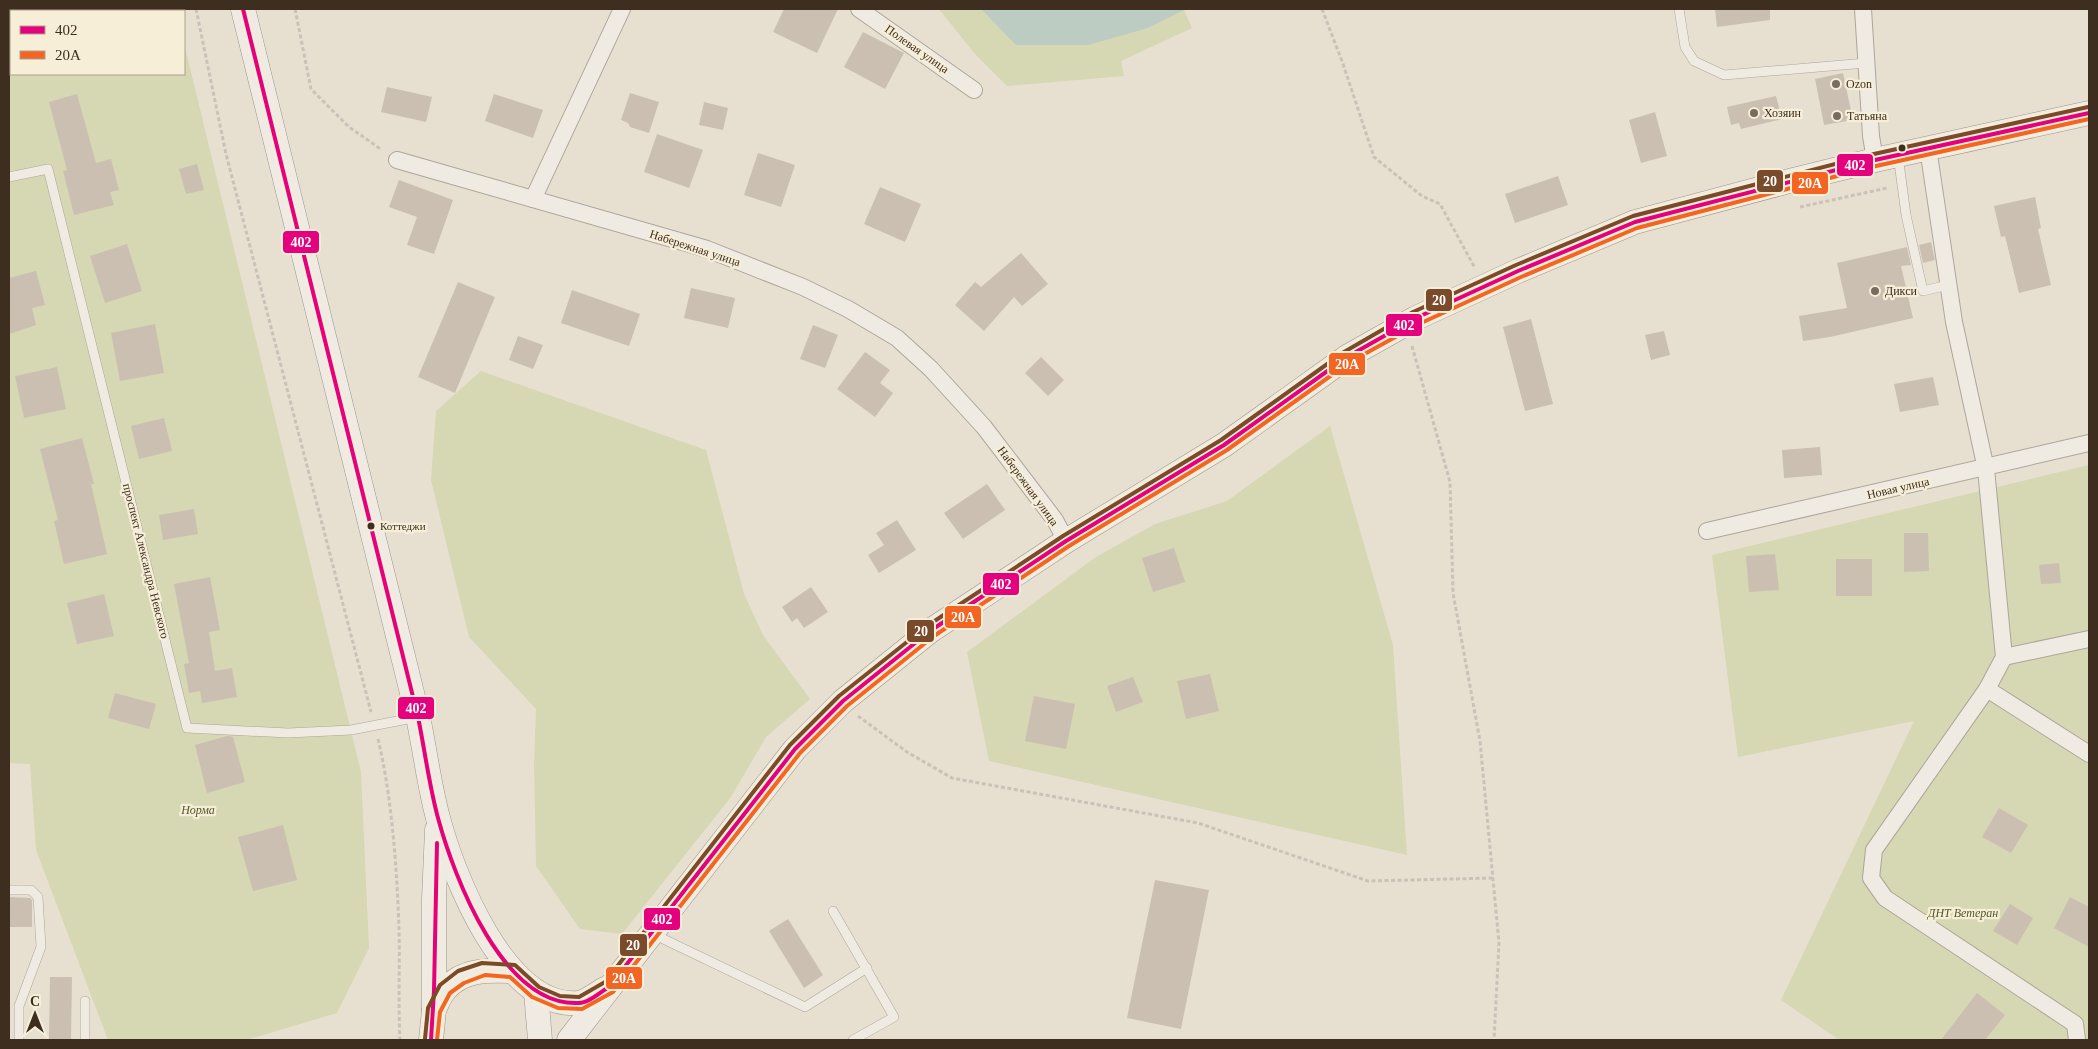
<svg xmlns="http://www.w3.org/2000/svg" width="2098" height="1049" viewBox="0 0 2098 1049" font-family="Georgia,serif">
<rect width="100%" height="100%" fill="#e7e0d1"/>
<!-- green -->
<g fill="#d6d7b3">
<path d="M 9,9 L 176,9 L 176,11 L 11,11 L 11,74 L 184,74 L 184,43 L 361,772 L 369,948 L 337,1013 L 246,1040 L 108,1040 L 36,850 L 30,764 L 9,763 Z"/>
<path d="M 939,9 L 981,9 L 1017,45 L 1148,28 L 1184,10 L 1192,28 L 1121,61 L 1124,76 L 1007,86 L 974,53 Z"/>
<path d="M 481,371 L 706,450 L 744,594 L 763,635 L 810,699 L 766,737 L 731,797 L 622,934 L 580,929 L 536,866 L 534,765 L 536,709 L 469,637 L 431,480 L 436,411 Z"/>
<path d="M 1330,426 L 1393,645 L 1407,855 L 989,761 L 967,652 L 1096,557 L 1155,524 L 1227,501 Z"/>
<path d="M 2089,465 L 2089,1040 L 1839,1040 L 1781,1000 L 1914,721 L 1738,757 L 1712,555 Z"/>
</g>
<!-- water -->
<path fill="#bcccc2" d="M 981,9 L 1186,9 L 1148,28 L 1088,45 L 1016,45 Z"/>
<!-- building -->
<g fill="#cbbfb2">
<path d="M 784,9 L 838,9 L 817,53 L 773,32 Z"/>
<path d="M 1715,9 L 1770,9 L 1770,20 L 1717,27 Z"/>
<path d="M 863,32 L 904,53 L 885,89 L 844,67 Z"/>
<path d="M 1843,73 L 1853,120 L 1824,125 L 1815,79 Z"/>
<path d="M 387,87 L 432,97 L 426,122 L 381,112 Z"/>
<path d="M 630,93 L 659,102 L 649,133 L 630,127 L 628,123 L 621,120 Z"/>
<path d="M 77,94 L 96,163 L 111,159 L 119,190 L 110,192 L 114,205 L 74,215 L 63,171 L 67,170 L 49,102 Z"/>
<path d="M 494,94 L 543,110 L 533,138 L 485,121 Z"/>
<path d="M 1776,96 L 1782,119 L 1741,129 L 1739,123 L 1731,125 L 1727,107 Z"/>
<path d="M 704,102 L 728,108 L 723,130 L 699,125 Z"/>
<path d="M 1655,112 L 1667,156 L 1641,163 L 1629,120 Z"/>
<path d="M 657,134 L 703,150 L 689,188 L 644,172 Z"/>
<path d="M 758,153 L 795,165 L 781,207 L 744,195 Z"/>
<path d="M 197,164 L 204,190 L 186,194 L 179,169 Z"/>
<path d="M 1558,176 L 1568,205 L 1515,223 L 1505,194 Z"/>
<path d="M 399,180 L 453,200 L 434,254 L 407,245 L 417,217 L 389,207 Z"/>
<path d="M 880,187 L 921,204 L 905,242 L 864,224 Z"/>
<path d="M 2035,197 L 2041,228 L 2038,229 L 2051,285 L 2019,293 L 2005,236 L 2001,237 L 1994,206 Z"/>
<path d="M 1931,242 L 1935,260 L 1923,263 L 1919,245 Z"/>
<path d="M 127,244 L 142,291 L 105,303 L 90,256 Z"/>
<path d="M 1907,247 L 1911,265 L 1901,266 L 1913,318 L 1830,337 L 1803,341 L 1799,316 L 1847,308 L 1837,263 Z"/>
<path d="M 1021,253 L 1048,284 L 1022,306 L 1014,297 L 984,331 L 955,305 L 975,282 L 981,287 Z"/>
<path d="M 36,271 L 45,305 L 32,308 L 36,325 L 9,334 L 9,278 Z"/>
<path d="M 458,282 L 495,297 L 455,393 L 418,377 Z"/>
<path d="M 691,288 L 735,298 L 728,328 L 684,318 Z"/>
<path d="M 572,290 L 640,314 L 629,346 L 561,323 Z"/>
<path d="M 1531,319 L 1553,404 L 1525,411 L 1503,327 Z"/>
<path d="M 155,324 L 164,373 L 120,381 L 111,333 Z"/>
<path d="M 813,325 L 838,335 L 825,368 L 800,359 Z"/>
<path d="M 1664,331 L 1670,355 L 1651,360 L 1645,335 Z"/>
<path d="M 518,336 L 543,345 L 533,369 L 509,360 Z"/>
<path d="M 865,352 L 890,370 L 880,383 L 893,393 L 875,417 L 837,389 Z"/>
<path d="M 1041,357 L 1064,380 L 1048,396 L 1025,373 Z"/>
<path d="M 57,367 L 66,409 L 24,418 L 15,376 Z"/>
<path d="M 1933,377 L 1939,405 L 1900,412 L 1894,384 Z"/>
<path d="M 164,418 L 172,451 L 139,459 L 131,426 Z"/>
<path d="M 82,438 L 94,484 L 91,484 L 107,554 L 64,564 L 54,521 L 58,520 L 40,449 Z"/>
<path d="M 1820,447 L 1822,475 L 1784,478 L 1782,450 Z"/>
<path d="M 987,484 L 1005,510 L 963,539 L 944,513 Z"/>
<path d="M 194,509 L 198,534 L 163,540 L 159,515 Z"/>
<path d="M 897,520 L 916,550 L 879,573 L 868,555 L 884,545 L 876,533 Z"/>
<path d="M 1904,533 L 1928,533 L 1929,571 L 1904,572 Z"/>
<path d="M 1174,548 L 1185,582 L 1153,592 L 1142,558 Z"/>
<path d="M 1775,554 L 1779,590 L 1749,592 L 1746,556 Z"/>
<rect x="1836" y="559" width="36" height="37"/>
<path d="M 2059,563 L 2061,583 L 2041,584 L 2039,565 Z"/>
<path d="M 210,577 L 220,630 L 209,632 L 215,671 L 232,668 L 237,697 L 202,703 L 200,691 L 189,693 L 184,664 L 189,663 L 174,584 Z"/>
<path d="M 811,587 L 828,612 L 804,628 L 797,618 L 792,622 L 782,607 Z"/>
<path d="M 104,594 L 114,636 L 77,644 L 67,603 Z"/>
<path d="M 1210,674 L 1219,711 L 1186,719 L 1177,681 Z"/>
<path d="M 1133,677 L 1143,702 L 1116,712 L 1107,686 Z"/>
<path d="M 115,693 L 156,704 L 149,729 L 108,718 Z"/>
<path d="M 1034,696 L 1075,704 L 1066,749 L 1025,741 Z"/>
<path d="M 227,736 L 233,737 L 245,782 L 207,793 L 195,745 Z"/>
<path d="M 1999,808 L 2028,825 L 2011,853 L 1982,837 Z"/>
<path d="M 283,825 L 297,880 L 253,891 L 238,837 Z"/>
<path d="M 1155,880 L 1209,890 L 1181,1029 L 1127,1018 Z"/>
<path d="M 9,897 L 30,898 L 32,900 L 32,927 L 9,927 Z"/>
<path d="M 2070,897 L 2089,907 L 2089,947 L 2054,928 Z"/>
<path d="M 2010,904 L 2033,918 L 2017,945 L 1993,931 Z"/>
<path d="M 788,919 L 823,975 L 804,988 L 769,931 Z"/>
<path d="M 50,977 L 72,977 L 71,1040 L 49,1040 Z"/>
<path d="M 1977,993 L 2005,1015 L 1985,1040 L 1941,1040 Z"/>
</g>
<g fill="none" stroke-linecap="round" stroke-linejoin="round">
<defs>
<g id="service">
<path d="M 1679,9 L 1685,47 L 1694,61 L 1724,75 L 1866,63"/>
<path d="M 1898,155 L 1906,215 L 1923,291 L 1948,285"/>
<path d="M 9,177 L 48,169 L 187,728 L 288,733 L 351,730 L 418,717"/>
<path d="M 9,890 L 31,890 L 38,897 L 41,947 L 19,1006 L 19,1040"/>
<path d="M 833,911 L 894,1017 L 853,1040"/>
<path d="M 653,934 L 805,1007 L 867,968"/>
<path d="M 85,1040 L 85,1001"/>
</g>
<g id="minor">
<path d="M 859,9 L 974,90"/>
<path d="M 1863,9 L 1871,136 L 1875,160"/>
<path d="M 1928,148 L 1954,322 L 1986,469 L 2004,657 L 1987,689 L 1874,850 L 1871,878 L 1885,898 L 2075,1024 L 2077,1040"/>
<path d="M 397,160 L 707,249 L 803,287 L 848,309 L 897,338 L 931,369 L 984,427 L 1055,520 L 1066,541"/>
<path d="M 533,199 L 622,9"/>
<path d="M 1707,531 L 2089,443"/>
<path d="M 2004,657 L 2089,639"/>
<path d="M 1987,689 L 2089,754"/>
</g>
<g id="secondary">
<path d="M 243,9 L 418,717 C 425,750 429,785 438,818 C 453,875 505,1009 578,1003 C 587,1002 597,993 605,989"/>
<path d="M 536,992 L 540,1040"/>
<path d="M 434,1010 C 437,1004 440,995 445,990 C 462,969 489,970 513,971"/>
<path d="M 431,1040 L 434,1010 L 434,899 L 437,830"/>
<path d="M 569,1040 L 795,749 L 843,701 L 930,631 L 1066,541 L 1224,445 L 1347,357 L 1416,318 L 1518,271 L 1635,222 L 1793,180 L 1875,160 L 2089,113"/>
</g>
</defs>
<!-- service casing -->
<use href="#service" stroke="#ada599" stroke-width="10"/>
<!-- minor casing -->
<use href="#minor" stroke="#ada599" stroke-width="18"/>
<!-- secondary casing -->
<use href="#secondary" stroke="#9c958a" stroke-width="25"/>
<!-- path -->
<g stroke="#c8c2b9" stroke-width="3" stroke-dasharray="4 2.5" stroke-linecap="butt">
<path d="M 196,9 L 226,154 L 371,712"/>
<path d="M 295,9 L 311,89 L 349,127 L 382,150"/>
<path d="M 1322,9 L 1343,64 L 1374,157 L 1422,196 L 1440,204 L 1475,268"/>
<path d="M 1800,207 L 1887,188"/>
<path d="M 1412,346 L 1450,482 L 1453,593 L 1480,741 L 1499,943 L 1494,1040"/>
<path d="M 858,716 L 907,752 L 952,778 L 1198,823 L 1368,881 L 1493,878"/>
<path d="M 378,739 C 392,797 397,870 399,929 C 400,966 398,1003 400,1040"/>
</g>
<!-- service -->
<use href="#service" stroke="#efebe3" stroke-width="9"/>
<!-- minor -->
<use href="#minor" stroke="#efebe3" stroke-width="16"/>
<!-- secondary -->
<use href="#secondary" stroke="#efebe3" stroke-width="24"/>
<defs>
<g id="bus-1">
<path d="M 243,9 L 418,717 C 425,751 429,785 438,818 C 454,877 503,1007 579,1003 C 589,1003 600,992 609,987 L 795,749 L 843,701 L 930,631 L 1066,541 L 1224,445 L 1347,357 L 1416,318 L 1518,271 L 1635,222 L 1875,160 L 2089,113"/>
<path d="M 431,1040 L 434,991 L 437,843"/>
</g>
<path id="bus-2" d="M 437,1040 L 440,1012 L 450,993 L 464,983 L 485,975 L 510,977 L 532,997 L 558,1008 L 582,1009 L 613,992 L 800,753 L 847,706 L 934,636 L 1069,546 L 1227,450 L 1350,362 L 1419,324 L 1521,277 L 1637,228 L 1876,166 L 2089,119"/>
<path id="bus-3" d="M 425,1039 L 428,1008 L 440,985 L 458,971 L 482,963 L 515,965 L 539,987 L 560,996 L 579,997 L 605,982 L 790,745 L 839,696 L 927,626 L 1063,536 L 1221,440 L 1344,352 L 1413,312 L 1516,265 L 1633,216 L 1874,154 L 2088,107"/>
</defs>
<!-- bus-1 casing -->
<use href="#bus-1" stroke="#f7eed8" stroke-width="8"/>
<!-- bus-2 casing -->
<use href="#bus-2" stroke="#f7eed8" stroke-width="8"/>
<!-- bus-3 casing -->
<use href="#bus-3" stroke="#f7eed8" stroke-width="8"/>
<!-- bus-1 -->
<use href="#bus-1" stroke="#e5007d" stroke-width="4"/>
<!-- bus-2 -->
<use href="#bus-2" stroke="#f26522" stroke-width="4"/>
<!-- bus-3 -->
<use href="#bus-3" stroke="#7a4b2a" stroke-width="4"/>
</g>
<!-- markers -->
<g fill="#786c5e" stroke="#f7eed8" stroke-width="2">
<circle cx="1836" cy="84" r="5"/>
<circle cx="1754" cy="113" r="5"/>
<circle cx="1837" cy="116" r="5"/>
<circle cx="1875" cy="291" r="5"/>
</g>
<g fill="#3d2e20" stroke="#f7eed8" stroke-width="2">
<circle cx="1902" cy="148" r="4.5"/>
<circle cx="371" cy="526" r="4.5"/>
</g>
<g text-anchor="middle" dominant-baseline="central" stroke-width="4.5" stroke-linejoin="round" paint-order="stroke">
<!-- bus labels -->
<g font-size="11" fill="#3d2e20" stroke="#f7eed8" text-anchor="start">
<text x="380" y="526">Коттеджи</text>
</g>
<!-- street labels -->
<g font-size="12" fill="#3d2e20" stroke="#f7eed8">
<text transform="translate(917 49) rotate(35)">Полевая улица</text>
<text transform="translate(695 248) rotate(18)">Набережная улица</text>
<text transform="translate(1028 486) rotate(54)">Набережная улица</text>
<text transform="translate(1898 488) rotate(-13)">Новая улица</text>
<text transform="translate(146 561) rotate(76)">проспект Александра Невского</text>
</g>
<!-- poi labels -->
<g font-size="12" fill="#3d2e20" stroke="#f7eed8" text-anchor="start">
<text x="1846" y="84">Ozon</text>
<text x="1764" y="113">Хозяин</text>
<text x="1847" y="116">Татьяна</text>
<text x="1885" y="291">Дикси</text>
</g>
<!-- park labels -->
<g font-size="12" font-style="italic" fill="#4d5a26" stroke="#f7eed8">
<text x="198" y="810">Норма</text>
<text x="1963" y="913">ДНТ Ветеран</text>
</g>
</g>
<g stroke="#f7eed8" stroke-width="2">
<rect x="1836" y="153" width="38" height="24" rx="5" fill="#e5007d"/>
<rect x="1756" y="169" width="28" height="24" rx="5" fill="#7a4b2a"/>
<rect x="1791" y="171" width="38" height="24" rx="5" fill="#f26522"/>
<rect x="282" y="230" width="38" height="24" rx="5" fill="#e5007d"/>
<rect x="1425" y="288" width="28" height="24" rx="5" fill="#7a4b2a"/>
<rect x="1385" y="313" width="38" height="24" rx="5" fill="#e5007d"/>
<rect x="1328" y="352" width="38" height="24" rx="5" fill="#f26522"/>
<rect x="982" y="572" width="38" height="24" rx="5" fill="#e5007d"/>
<rect x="944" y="605" width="38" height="24" rx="5" fill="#f26522"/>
<rect x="906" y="619" width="29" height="24" rx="5" fill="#7a4b2a"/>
<rect x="397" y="696" width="38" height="24" rx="5" fill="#e5007d"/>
<rect x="643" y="907" width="38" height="24" rx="5" fill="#e5007d"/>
<rect x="619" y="933" width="29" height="24" rx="5" fill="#7a4b2a"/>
<rect x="605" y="966" width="38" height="24" rx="5" fill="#f26522"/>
</g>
<g font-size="14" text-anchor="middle" font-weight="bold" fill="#fff">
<text x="1855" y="170">402</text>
<text x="1770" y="186">20</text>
<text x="1810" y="188">20А</text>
<text x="301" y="247">402</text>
<text x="1439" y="305">20</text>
<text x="1404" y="330">402</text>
<text x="1347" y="369">20А</text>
<text x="1001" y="589">402</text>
<text x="963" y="622">20А</text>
<text x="921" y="636">20</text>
<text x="416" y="713">402</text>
<text x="662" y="924">402</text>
<text x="633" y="950">20</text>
<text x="624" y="983">20А</text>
</g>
<!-- border -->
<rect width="2098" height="1049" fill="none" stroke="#3d2e20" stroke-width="20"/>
<!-- legend -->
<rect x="10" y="10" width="175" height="65" fill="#f7eed8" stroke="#ada18e"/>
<rect x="20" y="26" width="25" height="8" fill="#e5007d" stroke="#ada18e"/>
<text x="55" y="35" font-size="15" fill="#3d2e20">402</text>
<rect x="20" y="51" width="25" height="8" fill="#f26522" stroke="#ada18e"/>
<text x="55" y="60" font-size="15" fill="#3d2e20">20А</text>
<!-- north arrow -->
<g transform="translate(35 1014)" stroke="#f7eed8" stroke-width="4" paint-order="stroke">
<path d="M0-4L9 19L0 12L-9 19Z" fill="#3d2e20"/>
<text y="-8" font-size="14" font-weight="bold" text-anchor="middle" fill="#3d2e20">С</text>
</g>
</svg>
